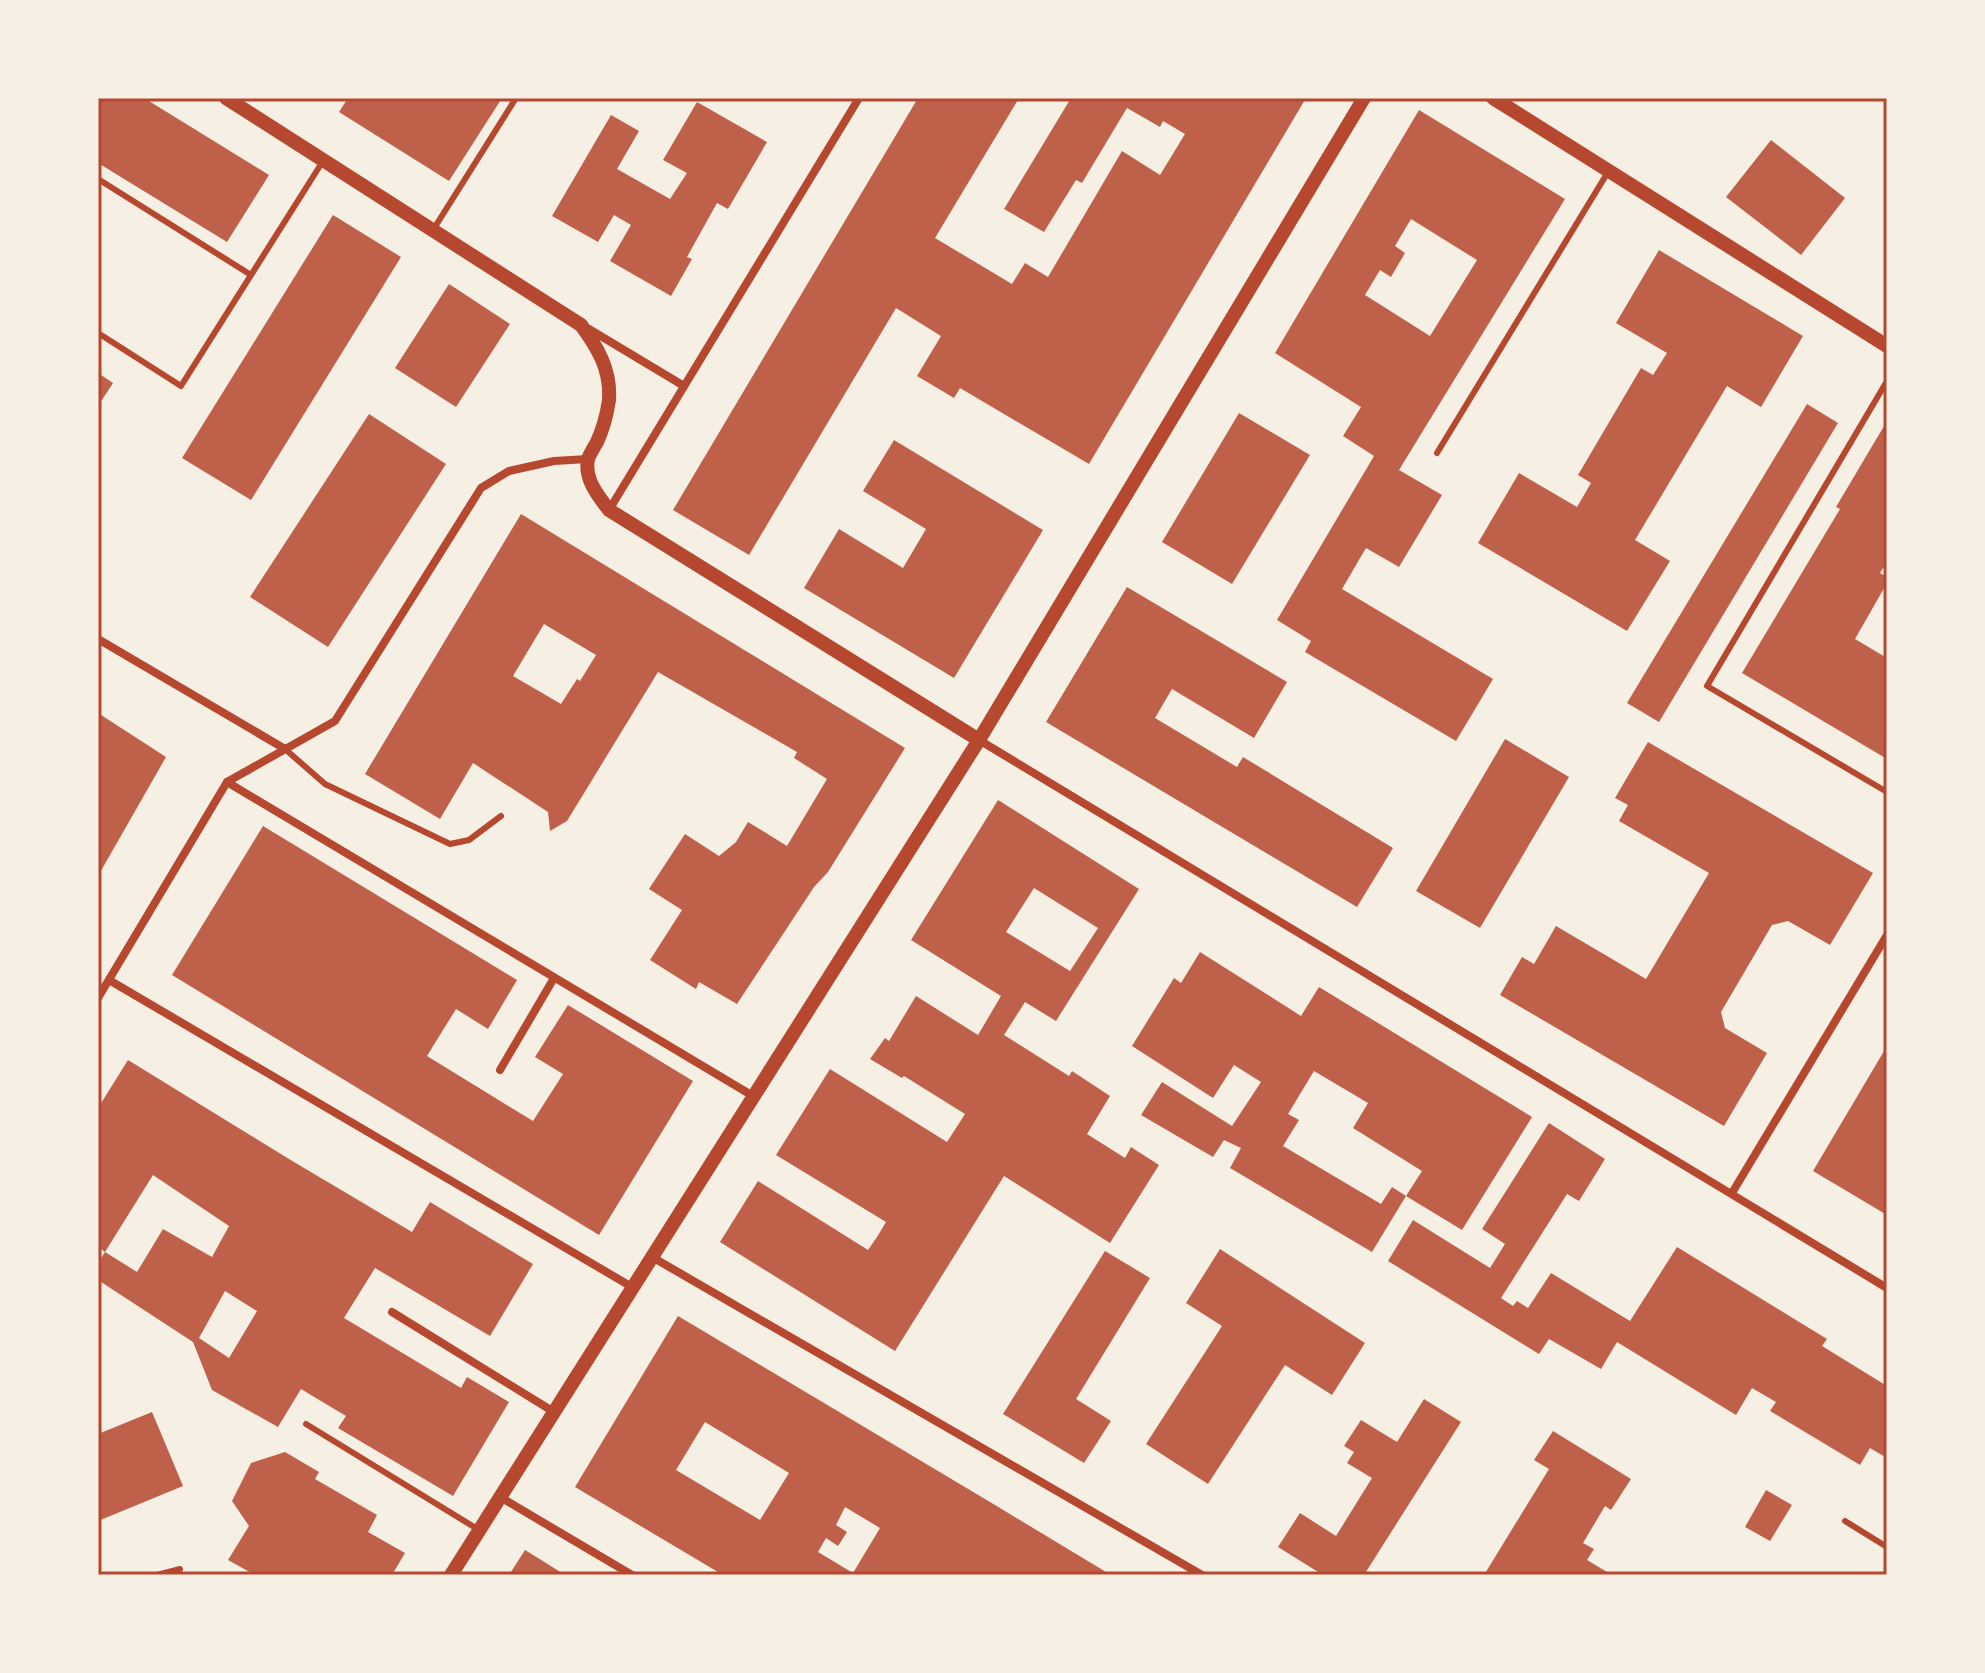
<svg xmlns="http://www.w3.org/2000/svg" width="1985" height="1673" viewBox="0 0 1985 1673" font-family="Mulish,sans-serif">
<rect width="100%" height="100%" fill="#f6efe4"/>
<!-- building -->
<g fill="#bf614a" fill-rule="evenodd">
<path d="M 98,98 L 144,98 L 269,175 L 227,242 L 98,163 Z"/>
<path d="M 348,98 L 502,98 L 449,181 L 339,112 Z"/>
<path d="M 918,98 L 1019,98 L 935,238 L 1012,284 L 1025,263 L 1048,277 L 1122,151 L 1160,175 L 1185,134 L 1163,121 L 1160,127 L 1127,108 L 1082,183 L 1076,180 L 1044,232 L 1004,209 L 1071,98 L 1306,98 L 1089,464 L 960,388 L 954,398 L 917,376 L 941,336 L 896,308 L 749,555 L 673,510 Z"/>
<path d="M 697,102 L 767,142 L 728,209 L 717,203 L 687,257 L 692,259 L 671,296 L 610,261 L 631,225 L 614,215 L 598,242 L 552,216 L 611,115 L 639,131 L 617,169 L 670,199 L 687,173 L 663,160 Z"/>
<path d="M 1419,110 L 1565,199 L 1399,470 L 1442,495 L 1399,567 L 1366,548 L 1342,589 L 1493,679 L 1456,741 L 1305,652 L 1311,641 L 1277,620 L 1374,456 L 1343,436 L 1361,407 L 1275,353 ZM 1411,219 L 1477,260 L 1430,336 L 1365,295 L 1380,270 L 1391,277 L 1405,253 L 1395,246 Z"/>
<path d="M 1771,140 L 1845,198 L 1801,255 L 1726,197 Z"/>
<path d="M 333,215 L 401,257 L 251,500 L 182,458 Z"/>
<path d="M 1659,250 L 1803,336 L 1761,407 L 1727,386 L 1635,540 L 1670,561 L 1627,631 L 1478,543 L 1519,473 L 1577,507 L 1591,483 L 1578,475 L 1641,368 L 1653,375 L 1667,353 L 1616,323 Z"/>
<path d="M 449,284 L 510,324 L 456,407 L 395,368 Z"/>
<path d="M 98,373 L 113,383 L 98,406 Z"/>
<path d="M 1807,404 L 1838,423 L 1659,722 L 1627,703 Z"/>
<path d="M 1239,413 L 1310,455 L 1232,584 L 1162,542 Z"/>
<path d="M 369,414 L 446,464 L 328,647 L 250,597 Z"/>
<path d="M 1887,421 L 1887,562 L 1880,573 L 1887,577 L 1887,583 L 1855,639 L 1887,658 L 1887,759 L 1742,673 L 1840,509 L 1836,507 Z"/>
<path d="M 894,440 L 1043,530 L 954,678 L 804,588 L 839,529 L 903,568 L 926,529 L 863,491 Z"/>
<path d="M 521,514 L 905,748 L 828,872 L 814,887 L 737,1004 L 699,982 L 696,989 L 650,960 L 682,910 L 649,889 L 685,834 L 719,856 L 736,842 L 748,822 L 787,846 L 827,779 L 794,758 L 797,752 L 658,672 L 567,821 L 550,831 L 548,812 L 473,763 L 440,819 L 365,774 ZM 544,624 L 596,655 L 580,681 L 577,679 L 561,704 L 513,676 Z"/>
<path d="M 1127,587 L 1287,682 L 1254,738 L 1172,689 L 1155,718 L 1237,767 L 1243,757 L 1393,848 L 1357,907 L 1046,722 Z"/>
<path d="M 98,713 L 166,757 L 98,876 Z"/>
<path d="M 1505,739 L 1569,777 L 1480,928 L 1416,891 Z"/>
<path d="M 1648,742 L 1873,873 L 1830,945 L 1788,921 L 1772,925 L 1721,1012 L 1725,1028 L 1767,1053 L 1724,1126 L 1500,995 L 1522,957 L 1534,964 L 1556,926 L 1646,979 L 1709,873 L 1619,821 L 1628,805 L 1615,798 Z"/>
<path d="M 998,800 L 1139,889 L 1056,1021 L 1025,1002 L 1004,1035 L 1069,1076 L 1072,1071 L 1110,1096 L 1087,1134 L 1125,1158 L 1131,1147 L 1159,1165 L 1110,1243 L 1004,1176 L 895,1351 L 720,1242 L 758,1181 L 868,1250 L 877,1237 L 886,1222 L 776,1155 L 830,1069 L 947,1142 L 965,1114 L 904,1076 L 902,1078 L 870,1059 L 885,1038 L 889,1041 L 916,996 L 978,1035 L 1001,996 L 911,940 ZM 1034,888 L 1098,928 L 1070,971 L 1006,932 Z"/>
<path d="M 263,826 L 517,980 L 488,1029 L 456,1009 L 427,1056 L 533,1121 L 563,1074 L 535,1057 L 568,1005 L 693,1081 L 599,1235 L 172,975 Z"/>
<path d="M 1200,952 L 1301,1016 L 1319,987 L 1532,1117 L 1462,1230 L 1406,1196 L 1422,1171 L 1353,1128 L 1368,1103 L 1314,1071 L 1288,1114 L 1299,1120 L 1283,1146 L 1381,1204 L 1392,1187 L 1406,1196 L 1372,1252 L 1230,1168 L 1241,1148 L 1224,1140 L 1213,1157 L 1141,1115 L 1162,1082 L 1232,1126 L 1261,1082 L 1234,1065 L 1213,1098 L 1132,1046 L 1174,978 L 1181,983 Z"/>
<path d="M 1887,1046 L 1887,1215 L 1813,1171 Z"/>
<path d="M 128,1060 L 294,1162 L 412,1232 L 430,1202 L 533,1264 L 490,1336 L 375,1268 L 344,1318 L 461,1388 L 467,1377 L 509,1402 L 453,1496 L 338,1428 L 346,1416 L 301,1389 L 278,1427 L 212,1390 L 193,1342 L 98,1280 L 98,1263 L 105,1252 L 137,1272 L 163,1229 L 212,1257 L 229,1226 L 153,1175 L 105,1252 L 98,1247 L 98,1108 ZM 225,1291 L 257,1311 L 229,1358 L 199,1338 Z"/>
<path d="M 1549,1123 L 1605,1159 L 1579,1201 L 1567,1194 L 1501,1298 L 1513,1306 L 1517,1301 L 1528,1308 L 1551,1273 L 1630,1321 L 1677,1247 L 1827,1339 L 1822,1346 L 1887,1386 L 1887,1458 L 1870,1448 L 1860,1465 L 1770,1411 L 1776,1402 L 1752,1388 L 1736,1415 L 1617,1342 L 1601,1369 L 1549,1339 L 1539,1354 L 1388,1261 L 1413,1220 L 1490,1268 L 1505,1244 L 1482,1229 Z"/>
<path d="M 1220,1249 L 1365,1343 L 1332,1395 L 1285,1365 L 1208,1484 L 1146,1444 L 1222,1326 L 1186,1303 Z"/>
<path d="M 1105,1251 L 1150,1278 L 1076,1399 L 1111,1421 L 1084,1463 L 1003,1414 Z"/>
<path d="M 678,1316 L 995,1505 L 1111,1575 L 723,1575 L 575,1487 ZM 705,1422 L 789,1473 L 760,1520 L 676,1470 ZM 845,1507 L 880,1528 L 853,1573 L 818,1552 L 826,1538 L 838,1546 L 847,1532 L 836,1525 Z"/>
<path d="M 1424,1399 L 1461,1422 L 1364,1575 L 1323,1575 L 1278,1547 L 1300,1513 L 1336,1536 L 1372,1478 L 1347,1463 L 1354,1452 L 1344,1446 L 1361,1420 L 1397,1442 Z"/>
<path d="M 152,1412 L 183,1486 L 98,1521 L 98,1434 Z"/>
<path d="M 1553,1431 L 1631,1479 L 1611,1510 L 1605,1506 L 1583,1543 L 1594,1549 L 1587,1560 L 1612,1575 L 1484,1575 L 1549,1469 L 1534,1460 Z"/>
<path d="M 285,1452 L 319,1472 L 315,1479 L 377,1515 L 368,1532 L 405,1553 L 392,1575 L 255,1575 L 228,1560 L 249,1526 L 232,1501 L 251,1463 Z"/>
<path d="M 1766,1490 L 1792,1505 L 1770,1541 L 1745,1527 Z"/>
<path d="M 525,1550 L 546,1563 L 565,1575 L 509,1575 Z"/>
</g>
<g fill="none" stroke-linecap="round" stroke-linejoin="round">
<!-- service -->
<g stroke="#b5482f" stroke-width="6">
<path d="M 98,179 L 251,275"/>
<path d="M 433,230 L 516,98"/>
<path d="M 98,333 L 181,386 L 323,161"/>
<path d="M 1887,381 L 1707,686 L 1887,792"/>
<path d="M 1437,453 L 1608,172"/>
<path d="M 285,749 L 325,784 L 450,844 L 469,840 L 501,816"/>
<path d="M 306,1424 L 479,1530"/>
<path d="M 1845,1521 L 1887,1547"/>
<path d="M 157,1575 L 180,1569"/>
</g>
<!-- minor -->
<g stroke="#b5482f" stroke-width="8">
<path d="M 589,329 L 684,386"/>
<path d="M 609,510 L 859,98"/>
<path d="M 98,639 L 285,749"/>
<path d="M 979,740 L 1887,1288"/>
<path d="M 227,782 L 753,1096"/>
<path d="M 109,980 L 632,1287"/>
<path d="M 98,998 L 227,782 L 335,721 L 481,488 L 509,471 L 554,461 L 588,459"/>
<path d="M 500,1070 L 554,978"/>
<path d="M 1732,1193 L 1887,935"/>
<path d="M 652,1257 L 1202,1575"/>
<path d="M 392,1312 L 554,1412"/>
<path d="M 500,1497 L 632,1575"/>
</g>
<!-- tertiary -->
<g stroke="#b5482f" stroke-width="14">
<path d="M 226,98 L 581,325 C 598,348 611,370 609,400 C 607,414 603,429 597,442 C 594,447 590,454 588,459 C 584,479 598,496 609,510 L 979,740"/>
<path d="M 1493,98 L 1887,346"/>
<path d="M 451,1575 L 979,740 L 1364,98"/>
</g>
</g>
<!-- border -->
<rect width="1985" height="1673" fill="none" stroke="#f6efe4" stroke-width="200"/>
<rect x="100" y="100" width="1785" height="1473" fill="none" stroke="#b5482f" stroke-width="3"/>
</svg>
